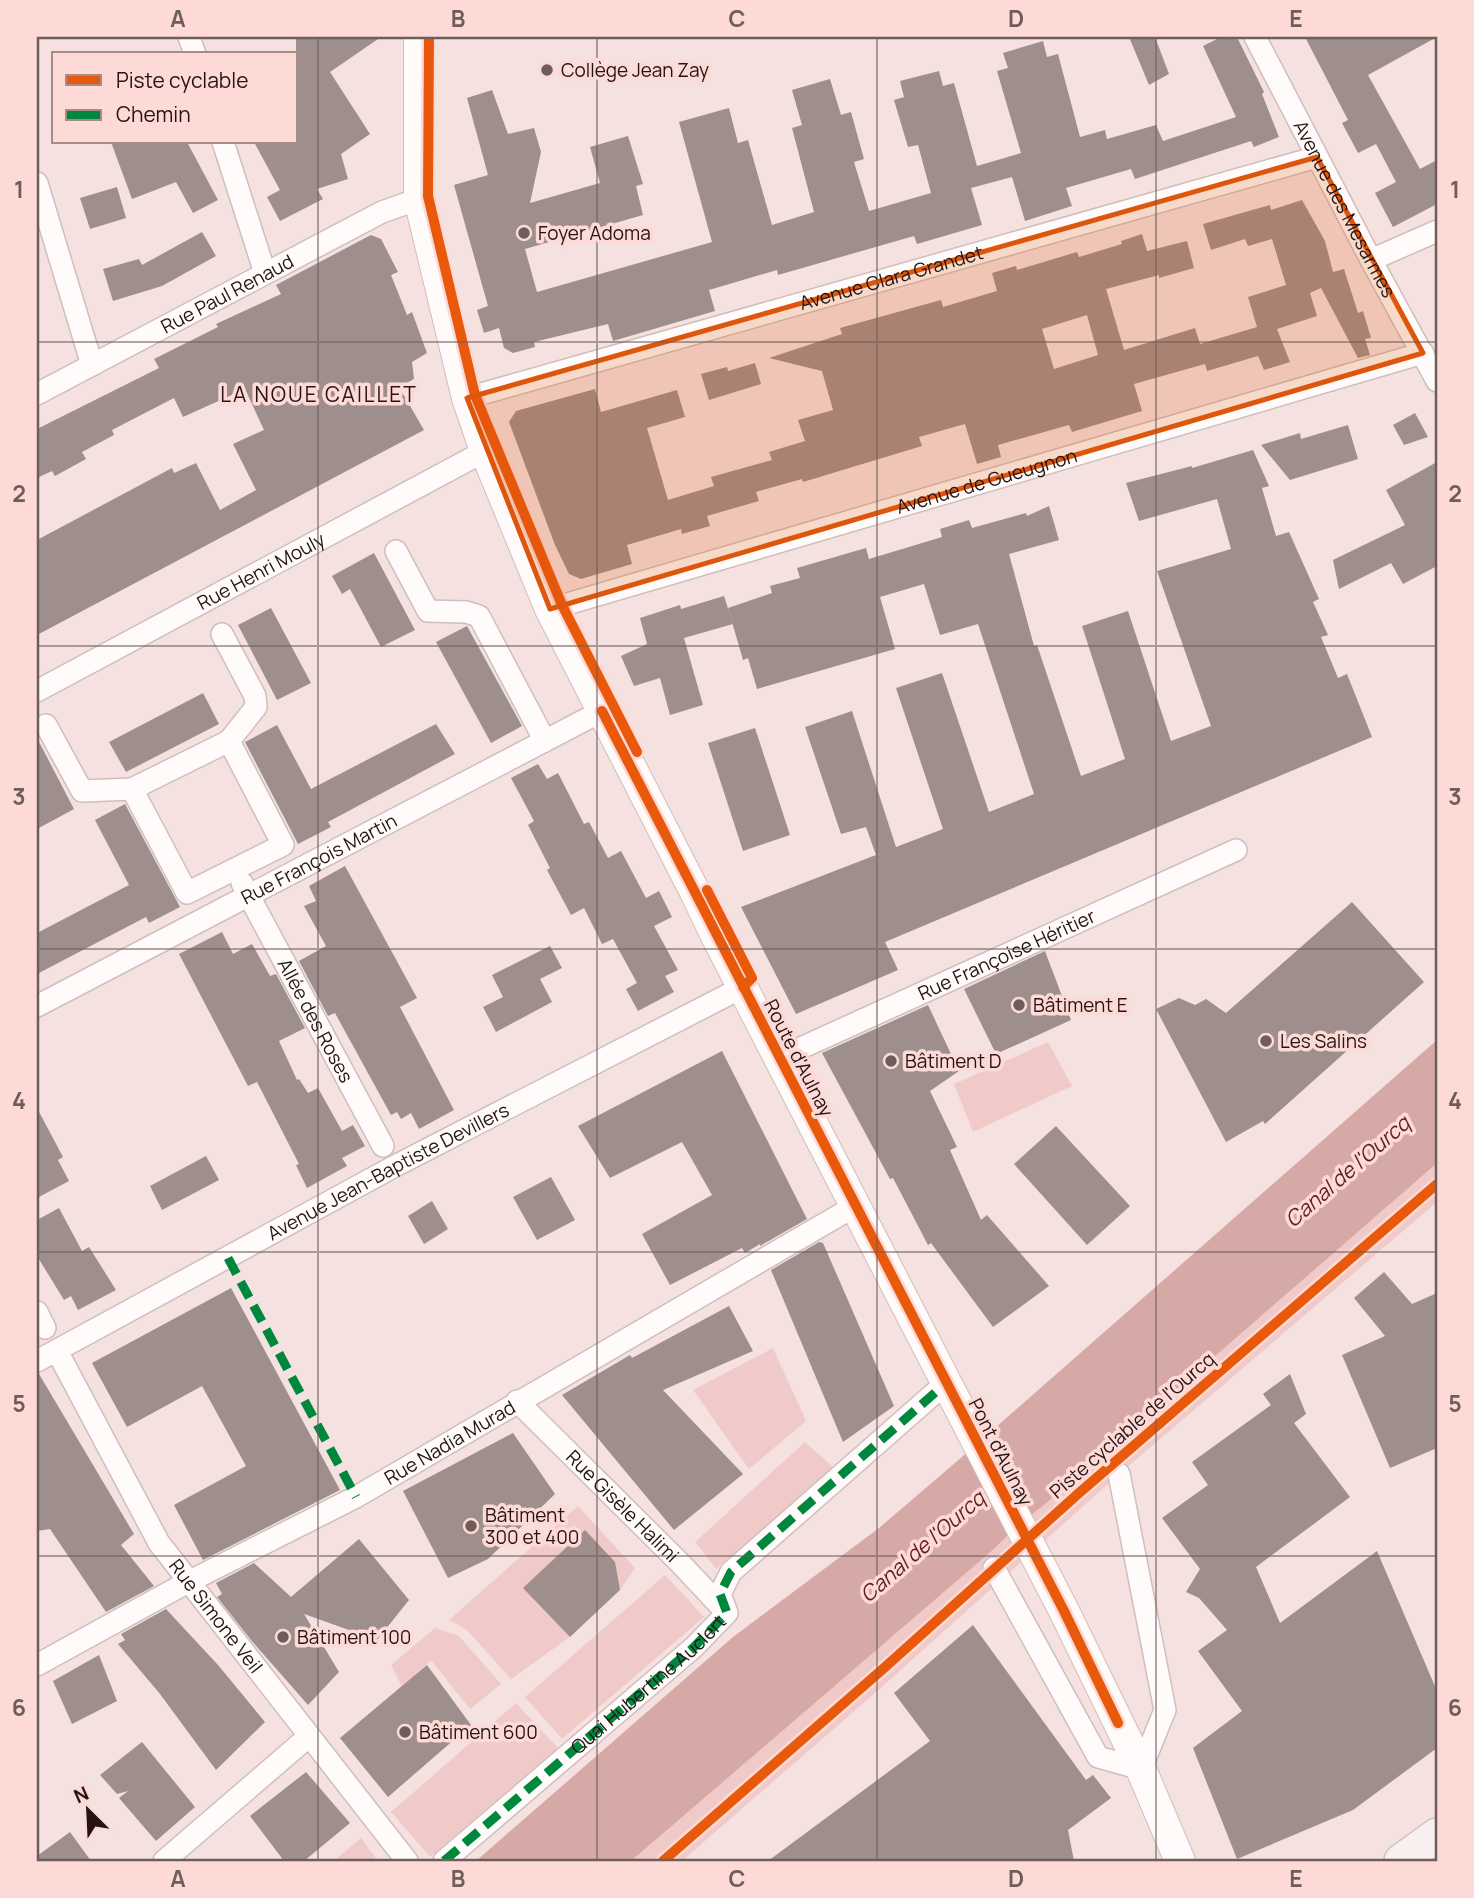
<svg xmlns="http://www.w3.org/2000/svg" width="1474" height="1898" viewBox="0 0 1474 1898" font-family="Manrope,sans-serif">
<rect width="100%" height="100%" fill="#f5e2e0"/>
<!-- green -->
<g fill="#f0cac8">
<path d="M 1048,1042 L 1072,1086 L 973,1132 L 954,1084 Z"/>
<path d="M 1437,1161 L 1437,1202 L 1119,1474 L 883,1686 L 682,1861 L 631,1861 L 994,1549 L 1019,1524 Z"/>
<path d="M 773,1348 L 806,1421 L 749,1469 L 693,1390 Z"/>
<path d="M 805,1442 L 834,1468 L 716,1569 L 695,1542 Z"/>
<path d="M 578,1506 L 635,1568 L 620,1590 L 584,1531 L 524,1588 L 570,1637 L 511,1679 L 466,1629 L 449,1620 Z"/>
<path d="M 665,1575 L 704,1617 L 562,1739 L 525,1697 Z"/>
<path d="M 435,1628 L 459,1636 L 501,1684 L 470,1709 L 431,1660 L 402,1687 L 391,1665 Z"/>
<path d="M 516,1703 L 558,1748 L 430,1857 L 391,1812 Z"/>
<path d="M 361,1838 L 378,1861 L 334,1861 Z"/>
</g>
<!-- water -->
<path fill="#d6a9a6" d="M 1437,1040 L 1437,1163 L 1044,1505 L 1019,1524 L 994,1549 L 631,1861 L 476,1861 L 733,1637 L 879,1528 L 955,1463 Z"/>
<!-- building -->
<g fill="#9e8e8c" fill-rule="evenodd">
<path d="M 296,37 L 381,37 L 330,72 L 370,134 L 341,154 L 348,179 L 317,189 L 323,199 L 280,221 L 267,197 L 280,190 L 254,142 L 296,142 Z"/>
<path d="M 1129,37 L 1155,37 L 1169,74 L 1149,85 Z"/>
<path d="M 1221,37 L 1237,37 L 1264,92 L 1262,94 L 1279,137 L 1254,147 L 1251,141 L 1135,179 L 1131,169 L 1066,188 L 1072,206 L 1025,221 L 1012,177 L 971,188 L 982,225 L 917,244 L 914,236 L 778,275 L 777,270 L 709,290 L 715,311 L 613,341 L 608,324 L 534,342 L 535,347 L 513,353 L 504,348 L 499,328 L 484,333 L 477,310 L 488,306 L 454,185 L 488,175 L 467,98 L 492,90 L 508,134 L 534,128 L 541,152 L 530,203 L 600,183 L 590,147 L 628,136 L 643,184 L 636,186 L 643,215 L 525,249 L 537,292 L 712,242 L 679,122 L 729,108 L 738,143 L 748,140 L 772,225 L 814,212 L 792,128 L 802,125 L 792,90 L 830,79 L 841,115 L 851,112 L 864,159 L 854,162 L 869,211 L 931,193 L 918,145 L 908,147 L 894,100 L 904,97 L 900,81 L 939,71 L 943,86 L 954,83 L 977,166 L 1021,153 L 997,71 L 1008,68 L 1003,53 L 1043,41 L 1047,57 L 1058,54 L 1080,137 L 1105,130 L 1107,139 L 1156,125 L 1163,141 L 1236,117 L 1203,46 Z"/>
<path d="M 1305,37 L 1437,37 L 1368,75 L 1420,169 L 1437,160 L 1437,204 L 1393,227 L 1375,193 L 1396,182 L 1376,144 L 1358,153 L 1342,123 L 1348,120 Z"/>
<path d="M 111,142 L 187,142 L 218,200 L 193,213 L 176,182 L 132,199 Z"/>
<path d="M 117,187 L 126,218 L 90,229 L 80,198 Z"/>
<path d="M 1302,200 L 1325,241 L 1333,272 L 1344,269 L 1358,313 L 1363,311 L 1371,338 L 1365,339 L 1370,355 L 1358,358 L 1321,288 L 1310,293 L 1317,316 L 1277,329 L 1290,362 L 1264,370 L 1258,356 L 1207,371 L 1205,364 L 1134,384 L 1142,411 L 1072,432 L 1069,425 L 998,445 L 1001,457 L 977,464 L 965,424 L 919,437 L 922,446 L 803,482 L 802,479 L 756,492 L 759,501 L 707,516 L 710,526 L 682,534 L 681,529 L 627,545 L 632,564 L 581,579 L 569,574 L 555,545 L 509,422 L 516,411 L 595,389 L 601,412 L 677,390 L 685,417 L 647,428 L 668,500 L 714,486 L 711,477 L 772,460 L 769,452 L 805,441 L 798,420 L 833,410 L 822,371 L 769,358 L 842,334 L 840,328 L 941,300 L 943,307 L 997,291 L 992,273 L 1016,266 L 1017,270 L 1077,252 L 1079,257 L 1122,244 L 1121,241 L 1142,234 L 1147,251 L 1187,241 L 1194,268 L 1159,278 L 1159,275 L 1106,289 L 1124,350 L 1195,328 L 1200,344 L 1257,327 L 1248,297 L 1286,285 L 1272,239 L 1248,246 L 1245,239 L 1211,250 L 1203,224 L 1270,205 L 1271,210 ZM 1087,315 L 1098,355 L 1054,369 L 1042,329 Z"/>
<path d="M 202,232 L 216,256 L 162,286 L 113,301 L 103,269 L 139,259 L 142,265 Z"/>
<path d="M 371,235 L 381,239 L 398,272 L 391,275 L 407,315 L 412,312 L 427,353 L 412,362 L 414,379 L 399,387 L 424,430 L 37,635 L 37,540 L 172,468 L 174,473 L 196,463 L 220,510 L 256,490 L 233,444 L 264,430 L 245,389 L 183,417 L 174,398 L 112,430 L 114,435 L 82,452 L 86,459 L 55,476 L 52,471 L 37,478 L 37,429 L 159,368 L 154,359 L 218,327 L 216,324 L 281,294 L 276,285 Z"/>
<path d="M 755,363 L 761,384 L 709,400 L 701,374 L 727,367 L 728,371 Z"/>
<path d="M 1415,413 L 1428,437 L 1404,445 L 1393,425 Z"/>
<path d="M 1348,425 L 1358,459 L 1290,480 L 1261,445 L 1300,433 L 1301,439 Z"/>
<path d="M 1253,450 L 1269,486 L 1262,488 L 1276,536 L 1289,532 L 1319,599 L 1313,602 L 1328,635 L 1321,637 L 1338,678 L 1347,674 L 1372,737 L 885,942 L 898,970 L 796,1014 L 741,907 L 876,855 L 866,827 L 841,834 L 805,727 L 852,711 L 896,847 L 943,829 L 896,688 L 942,673 L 989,812 L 1034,794 L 978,624 L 940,635 L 924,584 L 880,597 L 895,649 L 757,689 L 748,658 L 743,660 L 728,608 L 772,593 L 770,586 L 800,578 L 797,568 L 866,548 L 869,559 L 942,537 L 940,529 L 969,520 L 972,528 L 1026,513 L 1027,516 L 1049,506 L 1059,540 L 1009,554 L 1034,646 L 1037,645 L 1081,776 L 1125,759 L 1082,626 L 1128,611 L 1171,741 L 1211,726 L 1157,571 L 1231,549 L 1217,499 L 1139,521 L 1126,483 L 1192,466 L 1192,468 Z"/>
<path d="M 1437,462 L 1437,566 L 1403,584 L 1391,563 L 1339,589 L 1333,560 L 1405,525 L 1386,490 Z"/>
<path d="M 374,553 L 415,630 L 381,647 L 350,589 L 342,594 L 332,576 Z"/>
<path d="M 724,596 L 733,624 L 684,638 L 703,705 L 670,715 L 660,678 L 634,686 L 621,656 L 647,644 L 640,618 L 680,605 L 681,609 Z"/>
<path d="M 271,608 L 311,683 L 277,700 L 238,625 Z"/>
<path d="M 467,626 L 522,726 L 491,743 L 436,642 Z"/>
<path d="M 203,693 L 219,724 L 126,772 L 109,742 Z"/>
<path d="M 436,724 L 455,754 L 328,822 L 331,827 L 298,844 L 245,742 L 277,725 L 311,789 Z"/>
<path d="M 755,728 L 790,835 L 743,851 L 708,743 Z"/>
<path d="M 37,738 L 74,809 L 37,829 Z"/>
<path d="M 538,764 L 547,779 L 558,773 L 584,824 L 589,822 L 608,858 L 621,851 L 646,898 L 659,891 L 672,917 L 654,926 L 678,970 L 665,976 L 674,992 L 638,1011 L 626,989 L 637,983 L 613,939 L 602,944 L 584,908 L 571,915 L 547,870 L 550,868 L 528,825 L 534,821 L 511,778 Z"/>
<path d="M 125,804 L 180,907 L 149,923 L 146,917 L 37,974 L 37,933 L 129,885 L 95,820 Z"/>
<path d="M 345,866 L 417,998 L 400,1007 L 454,1110 L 419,1129 L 411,1113 L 401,1119 L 397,1112 L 391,1115 L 335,1013 L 328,1016 L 299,961 L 326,946 L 304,906 L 316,901 L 309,886 Z"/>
<path d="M 1352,902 L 1424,982 L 1265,1124 L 1263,1121 L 1226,1142 L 1156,1009 L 1179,998 L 1195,1005 L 1206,999 L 1226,1013 Z"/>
<path d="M 222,932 L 233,954 L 252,944 L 270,976 L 276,974 L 305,1028 L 279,1041 L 297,1080 L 299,1079 L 308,1093 L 318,1088 L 342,1131 L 353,1125 L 365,1146 L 342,1158 L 347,1166 L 307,1188 L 296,1165 L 299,1164 L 257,1082 L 248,1086 L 179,954 Z"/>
<path d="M 550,946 L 562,968 L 540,979 L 552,1002 L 496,1032 L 483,1007 L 503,997 L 492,975 Z"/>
<path d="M 1045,951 L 1071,1020 L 996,1054 L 964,989 Z"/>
<path d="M 928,1005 L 959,1071 L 930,1091 L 957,1147 L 950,1150 L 981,1220 L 987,1215 L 1049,1286 L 993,1327 L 931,1243 L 928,1245 L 893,1178 L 890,1179 L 822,1053 Z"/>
<path d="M 722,1051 L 807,1219 L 760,1246 L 760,1244 L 745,1253 L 742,1248 L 670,1285 L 642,1234 L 712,1195 L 682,1142 L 610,1178 L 578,1126 Z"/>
<path d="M 37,1108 L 63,1157 L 58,1160 L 69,1181 L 37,1198 Z"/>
<path d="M 1056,1126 L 1130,1206 L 1087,1245 L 1014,1164 Z"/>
<path d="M 206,1156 L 219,1180 L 162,1210 L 150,1186 Z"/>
<path d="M 551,1177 L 575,1220 L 537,1240 L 513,1197 Z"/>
<path d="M 432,1201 L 448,1229 L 424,1244 L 408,1216 Z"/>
<path d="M 59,1208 L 82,1251 L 89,1247 L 116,1290 L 78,1310 L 71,1296 L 64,1300 L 37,1256 L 37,1220 Z"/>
<path d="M 819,1242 L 823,1243 L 894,1406 L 843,1442 L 771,1270 Z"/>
<path d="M 1384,1272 L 1412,1304 L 1437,1293 L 1437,1448 L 1390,1468 L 1342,1355 L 1385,1336 L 1354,1298 Z"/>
<path d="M 231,1288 L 340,1490 L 203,1560 L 174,1505 L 246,1466 L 202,1386 L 127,1427 L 92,1363 Z"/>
<path d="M 729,1306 L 753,1351 L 663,1390 L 743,1474 L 674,1530 L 562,1395 L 630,1355 L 632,1358 Z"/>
<path d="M 37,1374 L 39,1374 L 134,1534 L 121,1545 L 154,1586 L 106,1612 L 50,1529 L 37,1531 Z"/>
<path d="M 1290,1374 L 1306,1414 L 1294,1423 L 1350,1497 L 1256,1567 L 1280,1623 L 1377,1551 L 1437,1691 L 1437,1748 L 1353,1810 L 1237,1859 L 1193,1748 L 1242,1711 L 1198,1651 L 1227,1630 L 1199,1598 L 1186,1592 L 1200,1569 L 1162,1518 L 1208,1485 L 1192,1462 L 1271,1405 L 1263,1394 Z"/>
<path d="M 513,1433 L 555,1494 L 488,1559 L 448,1578 L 403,1491 Z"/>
<path d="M 585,1530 L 615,1562 L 620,1590 L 570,1637 L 523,1588 Z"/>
<path d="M 359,1539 L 409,1600 L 377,1640 L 304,1614 L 339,1672 L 308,1705 L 251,1640 L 217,1597 L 222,1594 L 216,1583 L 254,1563 L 291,1597 Z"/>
<path d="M 166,1609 L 218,1665 L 265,1722 L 216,1770 L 160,1694 L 118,1644 L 125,1640 L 121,1634 Z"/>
<path d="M 973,1625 L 1086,1780 L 1093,1775 L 1111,1798 L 1068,1830 L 1074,1861 L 768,1861 L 930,1741 L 894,1693 Z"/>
<path d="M 99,1655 L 117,1701 L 72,1724 L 53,1681 Z"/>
<path d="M 427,1665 L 471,1725 L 388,1797 L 340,1738 Z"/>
<path d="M 142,1742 L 195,1807 L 156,1841 L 119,1798 L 128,1791 L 117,1794 L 100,1775 Z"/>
<path d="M 306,1772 L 350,1823 L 304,1861 L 284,1861 L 250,1816 Z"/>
<path d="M 70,1832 L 91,1861 L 37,1861 L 37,1856 Z"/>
</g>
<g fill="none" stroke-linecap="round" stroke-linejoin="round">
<defs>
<g id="street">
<path d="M 189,37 L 195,54"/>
<path id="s1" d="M 1255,37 L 1371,260 L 1437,381"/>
<path d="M 223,142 L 265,273"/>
<path d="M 37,183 L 92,365"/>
<path d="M 1371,260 L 1437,231"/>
<path id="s2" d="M 37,394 L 382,212 L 419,199"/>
<path id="s3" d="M 467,398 L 1317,157"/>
<path d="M 396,551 L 428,611 L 466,612 L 479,616 L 545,741"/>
<path id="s4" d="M 550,609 L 1423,353"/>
<path id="s5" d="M 37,691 L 485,451"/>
<path d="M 46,725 L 82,791 L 132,789 L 187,893 L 283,845 L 229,741 L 256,707 L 255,696 L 222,634"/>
<path d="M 132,789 L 229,741"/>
<path id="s6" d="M 242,883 L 383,1146"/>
<path id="s7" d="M 37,1006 L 602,711"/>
<path id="s8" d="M 779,1058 L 1236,850"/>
<path d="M 37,1312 L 45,1328"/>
<path id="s9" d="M 57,1351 L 159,1543 L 407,1861"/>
<path id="s10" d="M 37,1361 L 395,1166 L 743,987"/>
<path id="s11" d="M 517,1401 L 681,1564 L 725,1611"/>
<path d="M 994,1568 L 1098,1757 L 1141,1769 L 1165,1710 L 1119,1474"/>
<path id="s12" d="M 37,1665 L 188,1582 L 356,1497 L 855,1206"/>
<path d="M 164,1861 L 308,1737"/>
<path id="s13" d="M 444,1861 L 694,1647 L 727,1613 L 720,1594 L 731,1572 L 946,1383"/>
</g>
<path id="secondary" d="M 419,37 L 419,199 L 467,398 L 485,451 L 550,609 L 697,896 L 716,936 L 1064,1611 L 1141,1769 L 1180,1861"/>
<path id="primary" d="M 1401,1861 L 1437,1835"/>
</defs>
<!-- street casing -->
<use href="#street" stroke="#cfbebd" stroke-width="24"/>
<!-- secondary casing -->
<use href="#secondary" stroke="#cfbebd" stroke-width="32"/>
<!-- primary casing -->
<use href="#primary" stroke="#cbc1c0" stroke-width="36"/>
<!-- street -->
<use href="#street" stroke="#fefbfa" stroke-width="21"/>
<!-- secondary -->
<use href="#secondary" stroke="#fefbfa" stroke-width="30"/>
<!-- primary -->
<use href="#primary" stroke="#f7f0ef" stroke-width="33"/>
<!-- quiet -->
<g stroke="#00873e" stroke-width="9" stroke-dasharray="18 9" stroke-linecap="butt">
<path d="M 228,1258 L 356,1497"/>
<path d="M 444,1861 L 694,1647 L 727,1613 L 720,1594 L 731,1572 L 946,1383"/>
</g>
<defs>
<g id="cycleway">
<path d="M 429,37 L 428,196 L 475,395 L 562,605 L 637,752"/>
<path d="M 602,711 L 1064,1611 L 1118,1723"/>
<path d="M 707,890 L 752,978 L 743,987"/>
<path d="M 663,1861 L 884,1668 L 1079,1493 L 1437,1184"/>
</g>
</defs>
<!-- cycleway casing -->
<use href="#cycleway" stroke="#fedad7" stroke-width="15"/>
<!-- cycleway -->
<use href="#cycleway" stroke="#e8590c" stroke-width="10"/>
</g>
<!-- marked area -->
<path fill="#de560c" fill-opacity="0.2" stroke="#de560c" stroke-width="5" stroke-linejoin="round" d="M 1317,157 L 1423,353 L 550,609 L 467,398 Z"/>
<!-- grid -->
<path fill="none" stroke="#6d5d5b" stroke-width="2" stroke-opacity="0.55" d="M 318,37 L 318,1861M 597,37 L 597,1861M 877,37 L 877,1861M 1156,37 L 1156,1861M 37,342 L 1437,342M 37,646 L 1437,646M 37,949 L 1437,949M 37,1252 L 1437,1252M 37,1556 L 1437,1556"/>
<!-- markers -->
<g fill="#6d5d5b" stroke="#fedad7" stroke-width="2.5">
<circle cx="547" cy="70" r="7"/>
<circle cx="524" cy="233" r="7"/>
<circle cx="1019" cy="1005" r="7"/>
<circle cx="1266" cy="1041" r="7"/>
<circle cx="891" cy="1061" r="7"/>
<circle cx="471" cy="1526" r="7"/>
<circle cx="283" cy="1637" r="7"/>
<circle cx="405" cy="1732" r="7"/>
</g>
<g text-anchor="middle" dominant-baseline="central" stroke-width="7" stroke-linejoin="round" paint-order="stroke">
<!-- poi labels -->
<g font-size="19" fill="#241514" stroke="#fedad7" text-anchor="start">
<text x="561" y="70">Collège Jean Zay</text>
<text x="538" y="233">Foyer Adoma</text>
<text x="1033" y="1005">Bâtiment E</text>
<text x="1280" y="1041">Les Salins</text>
<text x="905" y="1061">Bâtiment D</text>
<text x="485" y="1515">Bâtiment<tspan x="485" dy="22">300 et 400</tspan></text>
<text x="297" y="1637">Bâtiment 100</text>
<text x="419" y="1732">Bâtiment 600</text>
</g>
<!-- street labels -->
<g font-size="19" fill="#241514" stroke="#fedad7">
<text stroke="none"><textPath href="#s1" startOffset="194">Avenue des Mesarmes</textPath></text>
<text stroke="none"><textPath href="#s3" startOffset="441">Avenue Clara Grandet</textPath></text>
<text stroke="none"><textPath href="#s2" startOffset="215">Rue Paul Renaud</textPath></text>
<text stroke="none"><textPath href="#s4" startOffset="455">Avenue de Gueugnon</textPath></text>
<text stroke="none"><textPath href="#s5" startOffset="254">Rue Henri Mouly</textPath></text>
<text stroke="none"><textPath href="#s7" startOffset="318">Rue François Martin</textPath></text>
<text stroke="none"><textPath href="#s8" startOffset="250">Rue Françoise Héritier</textPath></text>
<text stroke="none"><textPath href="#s6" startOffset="156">Allée des Roses</textPath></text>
<text transform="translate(799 1058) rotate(63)">Route d'Aulnay</text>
<text stroke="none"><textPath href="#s10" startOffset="399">Avenue Jean-Baptiste Devillers</textPath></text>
<text transform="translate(1132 1425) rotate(-41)">Piste cyclable de l'Ourcq</text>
<text stroke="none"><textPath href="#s12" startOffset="469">Rue Nadia Murad</textPath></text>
<text transform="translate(1001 1452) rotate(63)">Pont d'Aulnay</text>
<text stroke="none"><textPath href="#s11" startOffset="149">Rue Gisèle Halimi</textPath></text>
<text stroke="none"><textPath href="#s9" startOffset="310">Rue Simone Veil</textPath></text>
<text stroke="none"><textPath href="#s13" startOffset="270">Quai Hubertine Auclert</textPath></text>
</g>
<!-- neighbourhood labels -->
<g font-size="21" letter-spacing="2" fill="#241514" stroke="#fedad7">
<text x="319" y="394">LA NOUE CAILLET</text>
</g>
<!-- water labels -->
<g font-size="21" font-style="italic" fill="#611e1f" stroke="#fedad7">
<text transform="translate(1347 1171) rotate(-41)">Canal de l'Ourcq</text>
<text transform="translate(922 1546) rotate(-41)">Canal de l'Ourcq</text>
</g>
</g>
<!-- border -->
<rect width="1474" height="1898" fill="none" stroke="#fedad7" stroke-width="77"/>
<!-- legend -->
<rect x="52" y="52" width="245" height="91" fill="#fedad7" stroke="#a78b89" stroke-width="2"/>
<rect x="66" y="75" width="35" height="10" fill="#e8590c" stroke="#a78b89" stroke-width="2"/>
<text x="116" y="88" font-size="21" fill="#241514">Piste cyclable</text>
<rect x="66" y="110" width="35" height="10" fill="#00873e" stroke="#a78b89" stroke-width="2"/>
<text x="116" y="122" font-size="21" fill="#241514">Chemin</text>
<!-- north arrow -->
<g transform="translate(88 1810) rotate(336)" stroke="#fedad7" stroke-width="5" paint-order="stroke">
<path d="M0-5L12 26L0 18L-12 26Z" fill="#241514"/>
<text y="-10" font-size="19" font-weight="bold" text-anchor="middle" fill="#241514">N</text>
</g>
<rect x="38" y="38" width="1398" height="1822" fill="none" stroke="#6d5d5b" stroke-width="2.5"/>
<g font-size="23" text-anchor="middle" font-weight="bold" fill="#6d5d5b">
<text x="178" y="27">A</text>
<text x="458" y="27">B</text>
<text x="737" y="27">C</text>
<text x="1016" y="27">D</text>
<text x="1296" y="27">E</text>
<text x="19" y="198">1</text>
<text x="1455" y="198">1</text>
<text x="19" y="502">2</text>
<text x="1455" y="502">2</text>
<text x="19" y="805">3</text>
<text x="1455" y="805">3</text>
<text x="19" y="1109">4</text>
<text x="1455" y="1109">4</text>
<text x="19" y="1412">5</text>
<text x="1455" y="1412">5</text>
<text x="19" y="1716">6</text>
<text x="1455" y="1716">6</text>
<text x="178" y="1887">A</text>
<text x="458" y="1887">B</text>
<text x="737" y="1887">C</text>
<text x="1016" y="1887">D</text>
<text x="1296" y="1887">E</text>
</g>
</svg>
